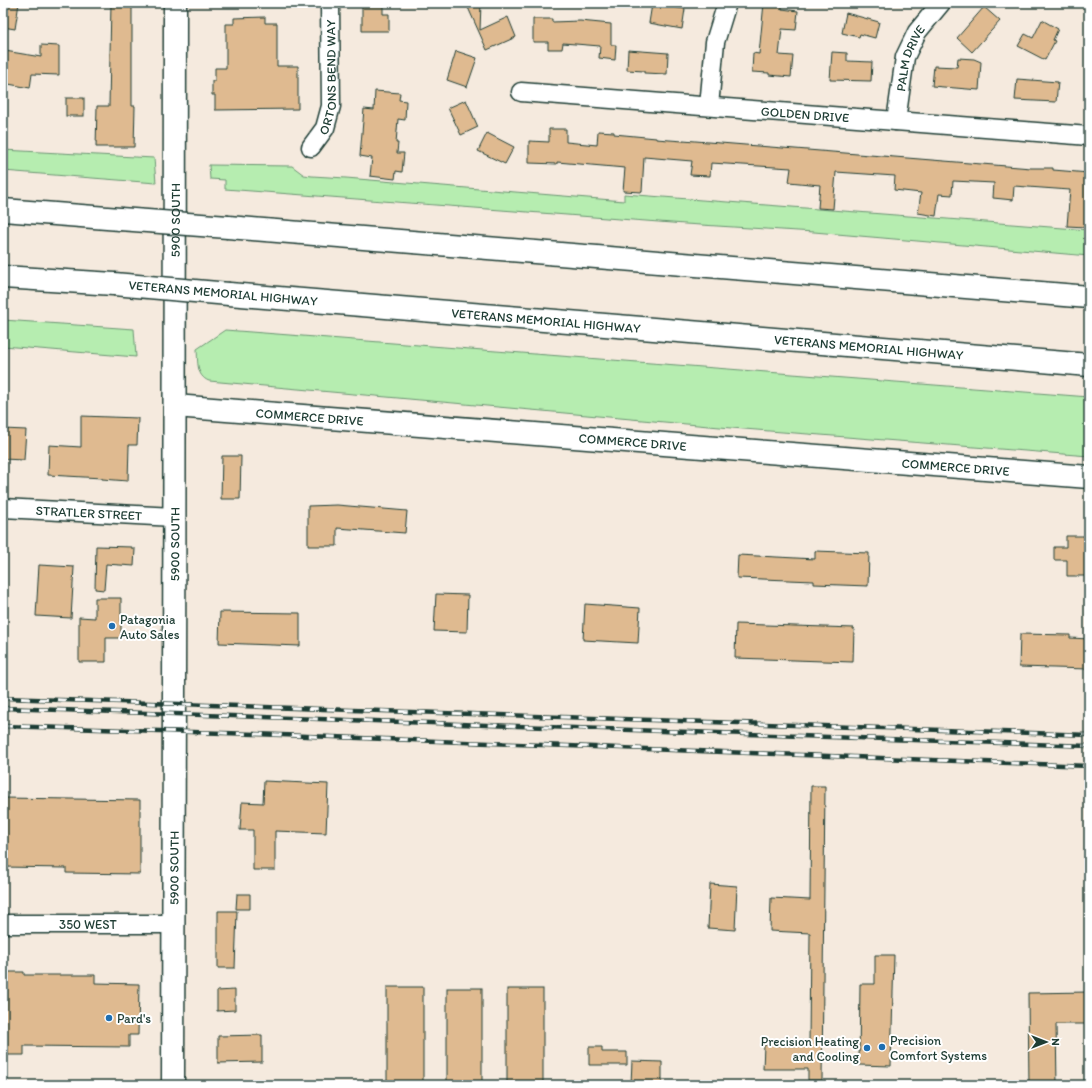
<svg xmlns="http://www.w3.org/2000/svg" width="1092" height="1088" viewBox="0 0 1092 1088" font-family="Itim,sans-serif">
<rect width="100%" height="100%" fill="#f5eade"/>
<filter id="ink" filterUnits="userSpaceOnUse"><feTurbulence type="fractalNoise" baseFrequency=".025" numOctaves="2"/><feDisplacementMap in="SourceGraphic" scale="8" xChannelSelector="R" yChannelSelector="G"/><feConvolveMatrix kernelMatrix="1 2 1 2 8 2 1 2 1" color-interpolation-filters="sRGB"/></filter>
<g filter="url(#ink)">
<!-- green -->
<g fill="#b6edb0" stroke="#6a9572">
<path d="M 3,150 L 154,158 L 156,183 L 3,171 Z"/>
<path d="M 209,165 L 292,166 L 304,175 L 312,176 L 346,178 L 624,201 L 624,194 L 1089,230 L 1089,256 L 814,232 L 685,224 L 225,189 L 225,180 L 210,179 Z"/>
<path d="M 3,320 L 134,329 L 136,357 L 3,346 Z"/>
<path d="M 225,330 L 1089,397 L 1089,456 L 731,428 L 209,381 C 196,376 198,362 197,349 Z"/>
</g>
<!-- building -->
<g fill="#dfba90" stroke="#1f3d34">
<path d="M 3,3 L 19,3 L 15,29 L 3,27 Z"/>
<path d="M 111,3 L 132,3 L 132,106 L 135,106 L 134,147 L 96,147 L 97,106 L 109,106 Z"/>
<path d="M 362,3 L 383,3 L 383,14 L 389,14 L 389,31 L 362,31 Z"/>
<path d="M 466,3 L 481,3 L 480,30 L 508,17 L 516,37 L 487,50 Z"/>
<path d="M 764,3 L 782,3 L 782,9 L 798,11 L 796,30 L 782,29 L 779,55 L 793,56 L 791,77 L 769,75 L 769,73 L 752,72 L 753,53 L 759,54 Z"/>
<path d="M 652,4 L 685,9 L 682,29 L 649,23 Z"/>
<path d="M 984,7 L 1000,21 L 972,52 L 957,38 Z"/>
<path d="M 846,13 L 879,22 L 875,38 L 860,34 L 859,37 L 842,33 Z"/>
<path d="M 265,17 L 265,23 L 277,23 L 277,66 L 298,66 L 298,109 L 215,110 L 215,95 L 212,95 L 212,81 L 215,81 L 215,68 L 226,68 L 226,24 L 234,24 L 234,18 Z"/>
<path d="M 533,19 L 552,19 L 552,22 L 580,21 L 611,24 L 611,45 L 616,45 L 615,60 L 599,58 L 600,46 L 563,43 L 562,49 L 548,49 L 548,42 L 533,42 Z"/>
<path d="M 1042,20 L 1058,29 L 1053,40 L 1055,41 L 1045,60 L 1018,46 L 1025,34 L 1033,38 Z"/>
<path d="M 41,45 L 59,46 L 59,75 L 32,74 L 30,88 L 3,83 L 3,61 L 5,51 L 41,57 Z"/>
<path d="M 628,50 L 668,53 L 667,74 L 644,73 L 644,71 L 627,70 Z"/>
<path d="M 456,51 L 477,58 L 467,87 L 447,80 Z"/>
<path d="M 832,52 L 847,53 L 847,61 L 872,62 L 871,81 L 830,80 Z"/>
<path d="M 958,58 L 974,59 L 981,62 L 979,90 L 932,86 L 934,66 L 957,67 Z"/>
<path d="M 1017,79 L 1058,82 L 1056,102 L 1015,100 Z"/>
<path d="M 375,91 L 400,93 L 399,100 L 406,101 L 405,120 L 398,119 L 396,143 L 398,143 L 397,153 L 404,153 L 402,172 L 396,171 L 395,179 L 370,176 L 372,158 L 360,156 L 364,109 L 374,110 Z"/>
<rect x="66" y="98" width="18" height="18"/>
<path d="M 466,100 L 478,127 L 461,135 L 448,108 Z"/>
<path d="M 549,129 L 566,129 L 566,142 L 597,145 L 598,131 L 614,132 L 614,134 L 656,138 L 656,139 L 683,141 L 683,140 L 1031,168 L 1053,168 L 1053,170 L 1089,173 L 1089,197 L 1086,227 L 1067,226 L 1070,190 L 1014,186 L 1013,200 L 993,198 L 994,183 L 953,181 L 952,195 L 939,194 L 936,216 L 918,213 L 921,193 L 894,190 L 895,176 L 836,172 L 833,209 L 818,208 L 820,185 L 789,182 L 791,168 L 711,163 L 710,176 L 690,175 L 692,161 L 644,157 L 642,192 L 623,191 L 625,168 L 557,162 L 557,164 L 529,163 L 529,141 L 549,142 Z"/>
<path d="M 487,133 L 514,147 L 505,164 L 478,151 Z"/>
<path d="M 81,416 L 138,418 L 137,445 L 129,445 L 128,481 L 102,479 L 102,478 L 48,475 L 49,445 L 81,447 Z"/>
<path d="M 3,429 L 26,430 L 24,460 L 3,459 Z"/>
<path d="M 222,456 L 241,456 L 240,499 L 221,499 Z"/>
<path d="M 337,505 L 407,511 L 405,533 L 337,528 L 337,546 L 308,546 L 308,506 Z"/>
<path d="M 1066,536 L 1089,536 L 1089,576 L 1067,576 L 1067,560 L 1054,560 L 1054,547 L 1066,547 Z"/>
<path d="M 96,546 L 132,547 L 132,549 L 135,549 L 134,566 L 106,564 L 104,590 L 95,589 Z"/>
<path d="M 815,551 L 869,553 L 868,586 L 814,584 L 814,581 L 737,578 L 738,555 L 815,559 Z"/>
<path d="M 39,565 L 74,567 L 71,618 L 36,616 Z"/>
<path d="M 436,594 L 468,595 L 467,632 L 434,631 Z"/>
<path d="M 95,598 L 121,598 L 121,638 L 106,638 L 106,662 L 79,662 L 79,617 L 95,618 Z"/>
<path d="M 585,604 L 640,608 L 638,643 L 583,640 Z"/>
<path d="M 220,612 L 300,613 L 300,646 L 219,643 Z"/>
<path d="M 736,624 L 854,628 L 853,662 L 735,658 Z"/>
<path d="M 1020,634 L 1070,635 L 1070,638 L 1089,639 L 1089,669 L 1019,667 Z"/>
<path d="M 264,781 L 328,784 L 326,833 L 275,831 L 275,870 L 253,870 L 253,830 L 240,830 L 242,802 L 263,803 Z"/>
<path d="M 811,786 L 825,786 L 822,1080 L 808,1080 L 808,1069 L 763,1069 L 764,1045 L 809,1046 L 810,933 L 770,931 L 771,898 L 810,900 Z"/>
<path d="M 3,798 L 140,800 L 140,874 L 66,873 L 66,868 L 3,867 Z"/>
<path d="M 710,884 L 737,886 L 735,930 L 708,928 Z"/>
<path d="M 237,894 L 250,894 L 250,909 L 236,909 Z"/>
<path d="M 218,911 L 237,911 L 235,968 L 218,968 Z"/>
<path d="M 875,955 L 894,955 L 891,1066 L 859,1065 L 860,984 L 875,984 Z"/>
<path d="M 3,972 L 24,972 L 24,975 L 95,975 L 95,983 L 139,984 L 138,1035 L 129,1035 L 129,1047 L 24,1046 L 24,1055 L 3,1055 Z"/>
<rect x="387" y="987" width="36" height="98"/>
<rect x="447" y="988" width="35" height="97"/>
<rect x="507" y="989" width="36" height="96"/>
<path d="M 235,990 L 235,1010 L 217,1011 L 217,991 Z"/>
<path d="M 1089,992 L 1089,1024 L 1056,1024 L 1057,1085 L 1029,1085 L 1028,993 Z"/>
<path d="M 262,1035 L 262,1062 L 218,1063 L 218,1036 Z"/>
<path d="M 589,1047 L 602,1047 L 602,1052 L 627,1052 L 627,1065 L 589,1065 Z"/>
<path d="M 632,1061 L 662,1062 L 662,1085 L 631,1084 Z"/>
</g>
<g fill="none" stroke-linecap="round" stroke-linejoin="round">
<defs>
<g id="street">
<path id="s1" d="M 521,92 L 1089,136"/>
<path d="M 709,106 L 715,42 L 727,3"/>
<path id="s2" d="M 896,121 L 905,57 L 917,32 L 941,3"/>
<path id="s3" d="M 311,147 L 325,128 L 331,106 L 330,5 L 329,3"/>
<path id="s4" d="M 3,508 L 174,517"/>
<path id="s5" d="M 3,924 L 174,924"/>
</g>
<g id="secondary">
<path id="s6" d="M 175,406 L 1089,477"/>
<path id="s7" d="M 173,1085 C 174,724 175,364 175,3"/>
</g>
<g id="highway">
<path d="M 3,210 L 120,219"/>
<path d="M 228,227 L 1089,297"/>
<path d="M 3,277 L 114,284"/>
<path id="s8" d="M 229,294 L 1089,365"/>
</g>
</defs>
<!-- street casing -->
<use href="#street" stroke="#1f3d34" stroke-width="21"/>
<!-- secondary casing -->
<use href="#secondary" stroke="#1f3d34" stroke-width="25"/>
<!-- highway casing -->
<use href="#highway" stroke="#1f3d34" stroke-width="25"/>
<!-- street -->
<use href="#street" stroke="#fff" stroke-width="18"/>
<!-- secondary -->
<use href="#secondary" stroke="#fff" stroke-width="22"/>
<!-- highway -->
<use href="#highway" stroke="#fff" stroke-width="22"/>
<defs>
<g id="rail">
<path d="M 3,698 L 1089,735"/>
<path d="M 3,708 L 1089,746"/>
<path d="M 3,726 L 255,734 L 1089,766"/>
</g>
</defs>
<!-- rail casing -->
<use href="#rail" stroke="#1f3d34" stroke-width="4.5"/>
<!-- rail -->
<use href="#rail" stroke="#fff" stroke-width="3" stroke-dasharray="9" stroke-linecap="butt"/>
<defs>
<g id="highway-bridge">
<path d="M 120,219 L 228,227"/>
<path d="M 114,284 L 229,294"/>
</g>
</defs>
<!-- highway-bridge casing -->
<use href="#highway-bridge" stroke="#1f3d34" stroke-width="25" stroke-linecap="butt"/>
<!-- highway-bridge -->
<use href="#highway-bridge" stroke="#fff" stroke-width="22"/>
</g>
</g>
<!-- markers -->
<g fill="#1f6fb2" stroke="#fff" stroke-width="1.5">
<circle cx="112" cy="626" r="4"/>
<circle cx="109" cy="1018" r="4"/>
<circle cx="882" cy="1047" r="4"/>
<circle cx="867" cy="1048" r="4"/>
</g>
<g text-anchor="middle" dominant-baseline="central" stroke-width="4" stroke-linejoin="round" paint-order="stroke">
<!-- street labels -->
<g font-size="13" fill="#1f3d34" stroke="#fff">
<text stroke="none"><textPath href="#s2" startOffset="65">PALM DRIVE</textPath></text>
<text stroke="none"><textPath href="#s3" startOffset="75">ORTONS BEND WAY</textPath></text>
<text stroke="none"><textPath href="#s1" startOffset="285">GOLDEN DRIVE</textPath></text>
<text stroke="none"><textPath href="#s7" startOffset="865">5900 SOUTH</textPath></text>
<text transform="translate(223 293) rotate(5)">VETERANS MEMORIAL HIGHWAY</text>
<text stroke="none"><textPath href="#s8" startOffset="318">VETERANS MEMORIAL HIGHWAY</textPath></text>
<text stroke="none"><textPath href="#s8" startOffset="642">VETERANS MEMORIAL HIGHWAY</textPath></text>
<text stroke="none"><textPath href="#s6" startOffset="135">COMMERCE DRIVE</textPath></text>
<text stroke="none"><textPath href="#s6" startOffset="459">COMMERCE DRIVE</textPath></text>
<text stroke="none"><textPath href="#s6" startOffset="783">COMMERCE DRIVE</textPath></text>
<text stroke="none"><textPath href="#s4" startOffset="86">STRATLER STREET</textPath></text>
<text stroke="none"><textPath href="#s7" startOffset="541">5900 SOUTH</textPath></text>
<text stroke="none"><textPath href="#s7" startOffset="217">5900 SOUTH</textPath></text>
<text stroke="none"><textPath href="#s5" startOffset="85">350 WEST</textPath></text>
</g>
<!-- poi labels -->
<g font-size="13" fill="#1f3d34" stroke="#fff" text-anchor="start">
<text x="120" y="619">Patagonia<tspan x="120" dy="15">Auto Sales</tspan></text>
<text x="117" y="1018">Pard's</text>
<text x="890" y="1040">Precision<tspan x="890" dy="15">Comfort Systems</tspan></text>
<text x="859" y="1041" text-anchor="end">Precision Heating<tspan x="859" dy="15">and Cooling</tspan></text>
</g>
</g>
<!-- margin -->
<rect width="1092" height="1088" fill="none" stroke="#fff" stroke-width="16"/>
<rect x="8" y="8" width="1076" height="1072" fill="none" stroke="#1f3d34" stroke-width="1.5" filter="url(#ink)"/>
<!-- north arrow -->
<g transform="translate(1046 1042) rotate(90)" stroke="#ffffff" stroke-width="3" paint-order="stroke">
<path d="M0-3L7 15L0 10L-7 15Z" fill="#1f3d34"/>
<text y="-6" font-size="11" font-weight="bold" text-anchor="middle" fill="#1f3d34">N</text>
</g>
</svg>
